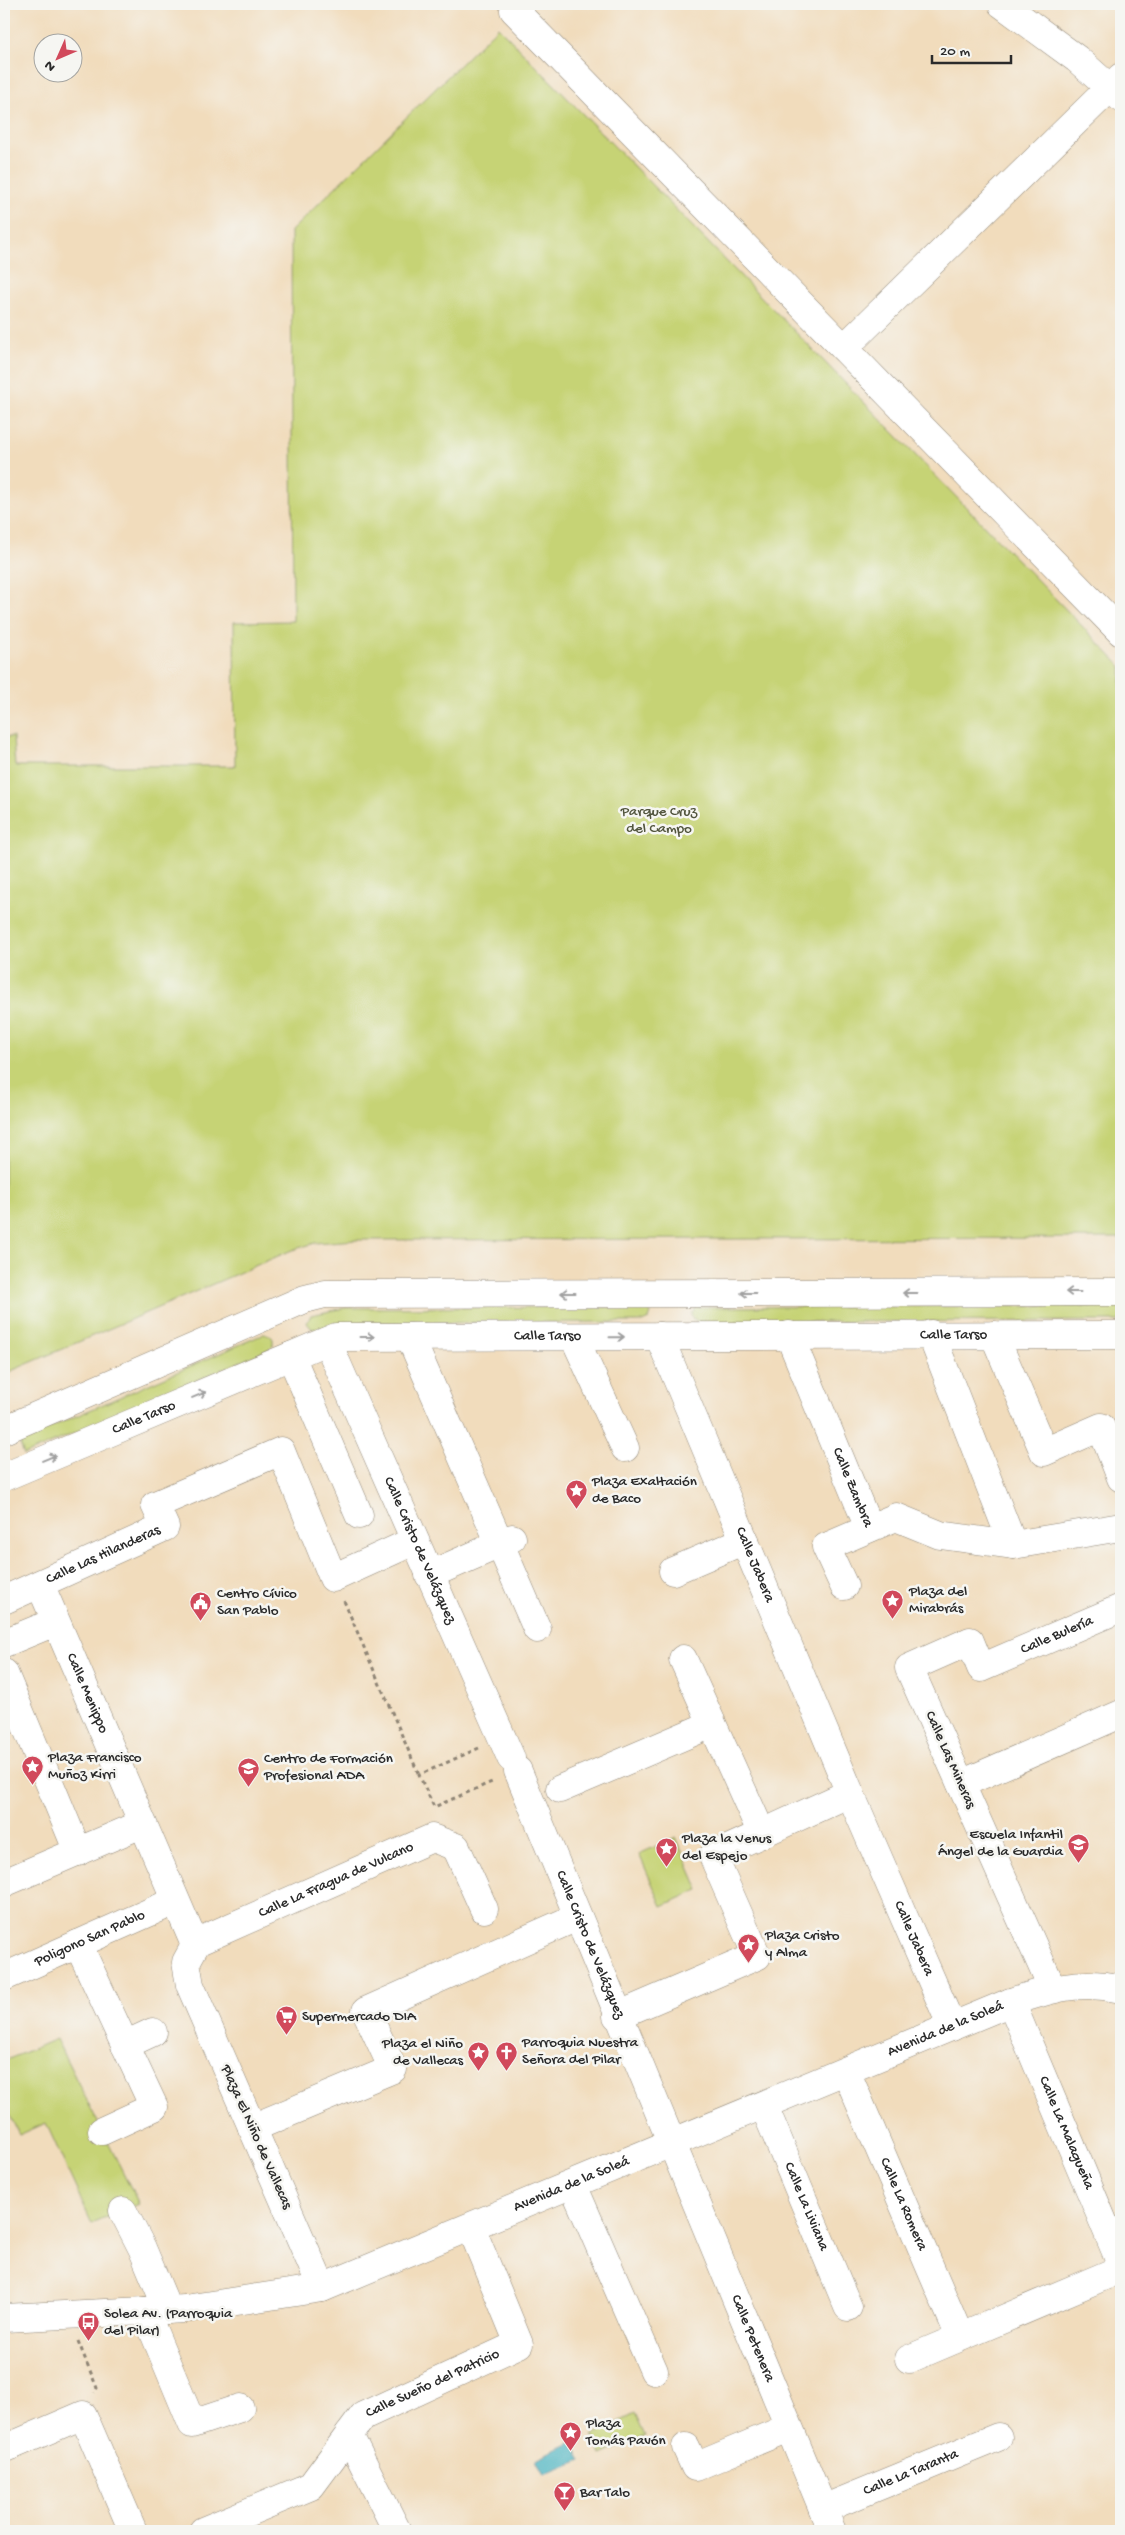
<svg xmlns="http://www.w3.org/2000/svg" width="1125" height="2535" viewBox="0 0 1125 2535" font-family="'Gochi Hand',sans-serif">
<rect width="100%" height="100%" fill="#f6f6f2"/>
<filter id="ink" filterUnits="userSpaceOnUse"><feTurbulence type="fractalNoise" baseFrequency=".02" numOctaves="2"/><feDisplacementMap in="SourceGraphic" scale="10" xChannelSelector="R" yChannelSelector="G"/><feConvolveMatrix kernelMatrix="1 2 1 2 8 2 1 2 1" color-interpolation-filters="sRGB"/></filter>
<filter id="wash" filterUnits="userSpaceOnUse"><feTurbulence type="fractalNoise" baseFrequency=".0096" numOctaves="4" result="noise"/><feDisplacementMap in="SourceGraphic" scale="20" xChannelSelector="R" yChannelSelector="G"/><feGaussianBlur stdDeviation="1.12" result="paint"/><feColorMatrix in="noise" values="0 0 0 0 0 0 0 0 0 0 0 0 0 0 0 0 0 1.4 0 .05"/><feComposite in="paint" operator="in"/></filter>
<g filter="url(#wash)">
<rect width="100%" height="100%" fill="#f1dcbc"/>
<!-- green -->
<g fill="#c6d375" stroke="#787f50">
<path d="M 498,27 L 1121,666 L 1121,1238 L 356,1240 L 315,1243 L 292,1250 L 4,1374 L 4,737 L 13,737 L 15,766 L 235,766 L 234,622 L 293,621 L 291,231 Z"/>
<path d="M 1121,1306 L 1121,1321 L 699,1322 L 692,1318 L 691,1314 L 696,1307 Z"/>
<path d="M 643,1307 L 648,1308 L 651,1313 L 649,1319 L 642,1322 L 344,1323 L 312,1329 L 307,1323 L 311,1315 L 345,1308 Z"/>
<path d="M 264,1334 L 270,1335 L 273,1339 L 273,1345 L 269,1349 L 24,1455 L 19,1441 Z"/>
<path d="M 676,1837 L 699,1890 L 662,1906 L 639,1854 Z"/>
<path d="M 56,2039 L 139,2204 L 92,2224 L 46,2123 L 19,2135 L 4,2102 L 4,2061 Z"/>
<path d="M 635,2414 L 645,2436 L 601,2455 L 593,2435 Z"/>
</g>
<!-- water -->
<path fill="#40afbd" stroke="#366d74" d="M 572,2442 L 581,2460 L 544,2475 L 536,2459 Z"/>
</g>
<g filter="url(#ink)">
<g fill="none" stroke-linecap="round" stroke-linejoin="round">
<defs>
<g id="minor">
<path d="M 521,4 L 514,10 L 1121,632"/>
<path d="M 1002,4 L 1077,59 L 1121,98"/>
<path d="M 844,348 L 1121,77"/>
<path d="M 931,1334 L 1013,1545"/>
<path id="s1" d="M 789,1335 L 869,1528"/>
<path d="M 994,1335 L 1044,1452 L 1101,1427 L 1121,1478"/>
<path id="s2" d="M 659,1336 L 850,1793 L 952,2027"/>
<path d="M 410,1337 L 500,1544 L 512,1538"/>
<path d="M 574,1337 L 625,1448"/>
<path id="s3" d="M 327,1341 L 511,1758"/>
<path d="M 291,1356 L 359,1515"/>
<path d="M 4,1430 L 305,1299 L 325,1294 L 1121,1292"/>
<path id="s4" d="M 4,1477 L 336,1337 L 1121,1335"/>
<path d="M 673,1571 L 745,1540"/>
<path d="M 429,1575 L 500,1544 L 537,1629"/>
<path id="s5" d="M 40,1584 L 195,1945"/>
<path d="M 844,1586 L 826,1547 L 896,1517 L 940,1535 L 1013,1545 L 1121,1527"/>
<path id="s6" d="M 4,1600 L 165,1527 L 155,1505 L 281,1451 L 333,1578 L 414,1541"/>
<path d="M 4,1643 L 55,1622"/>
<path d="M 683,1659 L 762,1834"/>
<path d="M 4,1673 L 78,1852"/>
<path id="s7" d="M 518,1771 L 832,2531"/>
<path d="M 961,1784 L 1121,1714"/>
<path d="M 560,1789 L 712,1724"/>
<path d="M 4,1883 L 142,1824"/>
<path d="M 78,1944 L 154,2107 L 102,2131"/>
<path id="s8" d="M 4,1977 L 175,1901"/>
<path id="s9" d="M 1052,1988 L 909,1668 L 970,1641 L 981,1668 L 1121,1608"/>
<path id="s10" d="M 1011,2002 L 1121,2264"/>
<path d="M 617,2016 L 757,1956 L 713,1856 L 850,1793"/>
<path d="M 125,2045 L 153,2032"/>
<path id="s11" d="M 846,2071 L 960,2337"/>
<path id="s12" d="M 764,2106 L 848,2307"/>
<path d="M 252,2128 L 393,2069 L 366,2011 L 577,1917"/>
<path d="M 573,2185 L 654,2371"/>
<path d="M 123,2211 L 142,2248 L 168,2310"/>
<path id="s13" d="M 322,2288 L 190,1985 L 186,1962 L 197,1942 L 432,1838 L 456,1847 L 484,1909"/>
<path d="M 145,2311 L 192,2424 L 240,2408"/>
<path id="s14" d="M 4,2318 L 185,2309 L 322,2288 L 1011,2002 C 1050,1989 1080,1979 1121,1989"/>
<path d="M 909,2359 L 1121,2269"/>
<path d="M 349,2435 L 397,2531"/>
<path d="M 686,2447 L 695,2467 L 788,2428"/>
<path d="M 4,2449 L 83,2415 L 133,2531"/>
<path id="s15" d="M 823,2509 L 998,2437"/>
<path id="s16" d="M 203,2531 L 311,2486 L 363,2416 L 519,2344 L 471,2227"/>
</g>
</defs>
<!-- minor casing -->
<use href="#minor" stroke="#8e8474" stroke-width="29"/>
<!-- path -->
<g stroke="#8e8474" stroke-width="3" stroke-dasharray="4 4" stroke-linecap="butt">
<path d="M 344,1601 L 419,1775"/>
<path d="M 479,1748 L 419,1775 L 434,1807 L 494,1781"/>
<path d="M 78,2341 L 97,2388 L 95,2393"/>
</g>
<!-- minor -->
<use href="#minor" stroke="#fff" stroke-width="28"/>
</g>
<!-- one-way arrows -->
<defs><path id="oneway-shaft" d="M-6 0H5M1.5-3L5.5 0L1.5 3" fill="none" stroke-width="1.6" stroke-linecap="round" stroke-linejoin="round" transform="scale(1.25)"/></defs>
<g stroke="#a0a0a0">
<use href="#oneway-shaft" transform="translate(1073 1292) rotate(180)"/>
<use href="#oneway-shaft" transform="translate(568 1293) rotate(180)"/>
<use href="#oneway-shaft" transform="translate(748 1293) rotate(180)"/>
<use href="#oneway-shaft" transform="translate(910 1293) rotate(180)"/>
<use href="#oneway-shaft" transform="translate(367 1337)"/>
<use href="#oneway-shaft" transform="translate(617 1337) rotate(-1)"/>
<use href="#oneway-shaft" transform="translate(199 1395) rotate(-23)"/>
<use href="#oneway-shaft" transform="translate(49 1458) rotate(-23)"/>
</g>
</g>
<!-- icons -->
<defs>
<symbol id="sight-pin" viewBox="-11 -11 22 30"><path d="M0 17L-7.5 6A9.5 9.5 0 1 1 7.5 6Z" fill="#d1495b" stroke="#f6f6f2"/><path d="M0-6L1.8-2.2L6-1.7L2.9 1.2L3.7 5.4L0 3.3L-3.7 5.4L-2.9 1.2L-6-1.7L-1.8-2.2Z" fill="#fff"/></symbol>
<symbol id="civic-pin" viewBox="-11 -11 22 30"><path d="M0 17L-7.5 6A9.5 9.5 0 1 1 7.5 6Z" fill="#d1495b" stroke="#f6f6f2"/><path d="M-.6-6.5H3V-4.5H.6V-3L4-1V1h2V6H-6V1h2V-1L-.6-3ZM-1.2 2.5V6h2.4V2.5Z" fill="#fff"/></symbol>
<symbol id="university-pin" viewBox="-11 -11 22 30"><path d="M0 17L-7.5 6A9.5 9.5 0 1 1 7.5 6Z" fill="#d1495b" stroke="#f6f6f2"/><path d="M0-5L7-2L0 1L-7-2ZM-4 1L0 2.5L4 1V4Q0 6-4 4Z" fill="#fff"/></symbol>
<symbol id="school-pin" viewBox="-11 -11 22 30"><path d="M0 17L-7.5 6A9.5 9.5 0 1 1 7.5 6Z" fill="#d1495b" stroke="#f6f6f2"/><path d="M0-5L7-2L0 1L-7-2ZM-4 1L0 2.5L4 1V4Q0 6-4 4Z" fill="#fff"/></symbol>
<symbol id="supermarket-pin" viewBox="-11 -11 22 30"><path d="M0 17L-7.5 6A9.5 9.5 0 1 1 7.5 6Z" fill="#d1495b" stroke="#f6f6f2"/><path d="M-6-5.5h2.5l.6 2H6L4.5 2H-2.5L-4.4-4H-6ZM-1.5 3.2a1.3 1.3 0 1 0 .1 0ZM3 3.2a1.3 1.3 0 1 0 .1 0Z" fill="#fff"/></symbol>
<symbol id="church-pin" viewBox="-11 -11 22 30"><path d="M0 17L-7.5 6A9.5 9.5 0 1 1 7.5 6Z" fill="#d1495b" stroke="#f6f6f2"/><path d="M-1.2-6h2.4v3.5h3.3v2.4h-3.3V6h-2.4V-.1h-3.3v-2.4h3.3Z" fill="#fff"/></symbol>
<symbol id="bus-pin" viewBox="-11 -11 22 30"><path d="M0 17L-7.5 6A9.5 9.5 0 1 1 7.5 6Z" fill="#d1495b" stroke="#f6f6f2"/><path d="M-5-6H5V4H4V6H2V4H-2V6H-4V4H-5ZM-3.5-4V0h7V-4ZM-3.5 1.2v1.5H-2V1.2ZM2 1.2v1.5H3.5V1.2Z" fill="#fff"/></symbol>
<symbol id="bar-pin" viewBox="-11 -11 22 30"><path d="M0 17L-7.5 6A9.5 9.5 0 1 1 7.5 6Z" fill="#d1495b" stroke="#f6f6f2"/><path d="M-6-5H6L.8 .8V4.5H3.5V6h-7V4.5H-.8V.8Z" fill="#fff"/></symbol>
</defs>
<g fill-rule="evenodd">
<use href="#sight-pin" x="564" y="1478" width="25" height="34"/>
<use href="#sight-pin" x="880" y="1588" width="25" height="34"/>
<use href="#civic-pin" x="188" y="1590" width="25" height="34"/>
<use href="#sight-pin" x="20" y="1754" width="25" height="34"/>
<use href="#university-pin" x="236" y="1756" width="25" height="34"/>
<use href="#school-pin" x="1066" y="1832" width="25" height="34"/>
<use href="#sight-pin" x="654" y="1836" width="25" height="34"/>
<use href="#sight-pin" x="736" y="1932" width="25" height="34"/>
<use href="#supermarket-pin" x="274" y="2004" width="25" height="34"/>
<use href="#church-pin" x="494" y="2040" width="25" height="34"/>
<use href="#sight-pin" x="466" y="2040" width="25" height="34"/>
<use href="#bus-pin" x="76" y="2310" width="25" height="34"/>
<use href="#sight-pin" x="558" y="2420" width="25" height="34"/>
<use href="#bar-pin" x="552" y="2480" width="25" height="34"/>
</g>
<g text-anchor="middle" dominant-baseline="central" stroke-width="5" stroke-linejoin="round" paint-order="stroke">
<!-- park labels -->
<g font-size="15" fill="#52553e" stroke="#f6f6f2">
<text x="659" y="812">Parque Cruz<tspan x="659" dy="17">del Campo</tspan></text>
</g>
<!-- street labels -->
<g font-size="15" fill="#2b2b2b" stroke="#f6f6f2">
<text stroke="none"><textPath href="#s4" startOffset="978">Calle Tarso</textPath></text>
<text stroke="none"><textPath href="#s4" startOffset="572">Calle Tarso</textPath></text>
<text stroke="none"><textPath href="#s4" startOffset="152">Calle Tarso</textPath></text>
<text stroke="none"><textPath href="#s1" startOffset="165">Calle Zambra</textPath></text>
<text stroke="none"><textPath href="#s3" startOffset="229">Calle Cristo de Velázquez</textPath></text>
<text stroke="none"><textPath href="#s6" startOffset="109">Calle Las Hilanderas</textPath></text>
<text stroke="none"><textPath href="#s2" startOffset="248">Calle Jabera</textPath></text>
<text stroke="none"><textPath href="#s9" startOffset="529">Calle Bulería</textPath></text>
<text stroke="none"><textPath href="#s5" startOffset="119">Calle Menippo</textPath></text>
<text transform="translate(950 1760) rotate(66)">Calle Las Mineras</text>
<text stroke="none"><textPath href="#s13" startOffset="529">Calle La Fragua de Vulcano</textPath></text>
<text stroke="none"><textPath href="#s2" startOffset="654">Calle Jabera</textPath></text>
<text stroke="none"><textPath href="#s8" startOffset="94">Poligono San Pablo</textPath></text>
<text stroke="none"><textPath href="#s7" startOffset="188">Calle Cristo de Velázquez</textPath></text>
<text stroke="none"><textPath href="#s14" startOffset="995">Avenida de la Soleá</textPath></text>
<text stroke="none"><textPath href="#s10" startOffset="142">Calle La Malagueña</textPath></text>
<text transform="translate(256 2137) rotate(66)">Plaza El Niño de Vallecas</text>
<text stroke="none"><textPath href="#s14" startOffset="590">Avenida de la Soleá</textPath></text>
<text stroke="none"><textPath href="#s11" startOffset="145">Calle La Romera</textPath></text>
<text stroke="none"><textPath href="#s12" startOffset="109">Calle La Liviana</textPath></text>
<text stroke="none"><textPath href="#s7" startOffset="614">Calle Petenera</textPath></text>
<text stroke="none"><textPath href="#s16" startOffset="281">Calle Sueño del Patricio</textPath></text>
<text stroke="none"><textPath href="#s15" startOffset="95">Calle La Taranta</textPath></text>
</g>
<!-- poi labels -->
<g font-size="15" fill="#2b2b2b" stroke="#f6f6f2" text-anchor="start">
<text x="592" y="1482">Plaza Exaltación<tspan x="592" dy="17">de Baco</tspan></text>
<text x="909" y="1592">Plaza del<tspan x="909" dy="17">Mirabrás</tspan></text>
<text x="217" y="1594">Centro Cívico<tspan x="217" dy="17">San Pablo</tspan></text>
<text x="48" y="1758">Plaza Francisco<tspan x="48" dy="17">Muñoz Kirri</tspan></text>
<text x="264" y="1759">Centro de Formación<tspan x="264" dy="17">Profesional ADA</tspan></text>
<text x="1063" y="1835" text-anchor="end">Escuela Infantil<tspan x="1063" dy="17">Ángel de la Guardia</tspan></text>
<text x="682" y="1839">Plaza la Venus<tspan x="682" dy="17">del Espejo</tspan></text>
<text x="765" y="1936">Plaza Cristo<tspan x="765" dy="17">y Alma</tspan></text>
<text x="302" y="2017">Supermercado DIA</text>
<text x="522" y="2043">Parroquia Nuestra<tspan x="522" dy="17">Señora del Pilar</tspan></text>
<text x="463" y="2044" text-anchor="end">Plaza el Niño<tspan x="463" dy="17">de Vallecas</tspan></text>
<text x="104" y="2314">Solea Av. (Parroquia<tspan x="104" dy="17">del Pilar)</tspan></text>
<text x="586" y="2424">Plaza<tspan x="586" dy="17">Tomás Pavón</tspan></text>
<text x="580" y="2493">Bar Talo</text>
</g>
</g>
<!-- margin -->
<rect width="1125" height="2535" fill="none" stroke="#f6f6f2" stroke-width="20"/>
<!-- north arrow -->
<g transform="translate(58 58) rotate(225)"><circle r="24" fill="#f6f6f2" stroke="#a5a5a2"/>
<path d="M0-4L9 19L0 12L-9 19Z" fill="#d1495b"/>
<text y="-8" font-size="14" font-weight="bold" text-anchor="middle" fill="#2b2b2b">N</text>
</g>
<!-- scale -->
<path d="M932 55v8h79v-8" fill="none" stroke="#2b2b2b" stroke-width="2.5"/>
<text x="940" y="55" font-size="15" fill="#2b2b2b" stroke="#f6f6f2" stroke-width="4" paint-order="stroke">20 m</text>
</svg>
